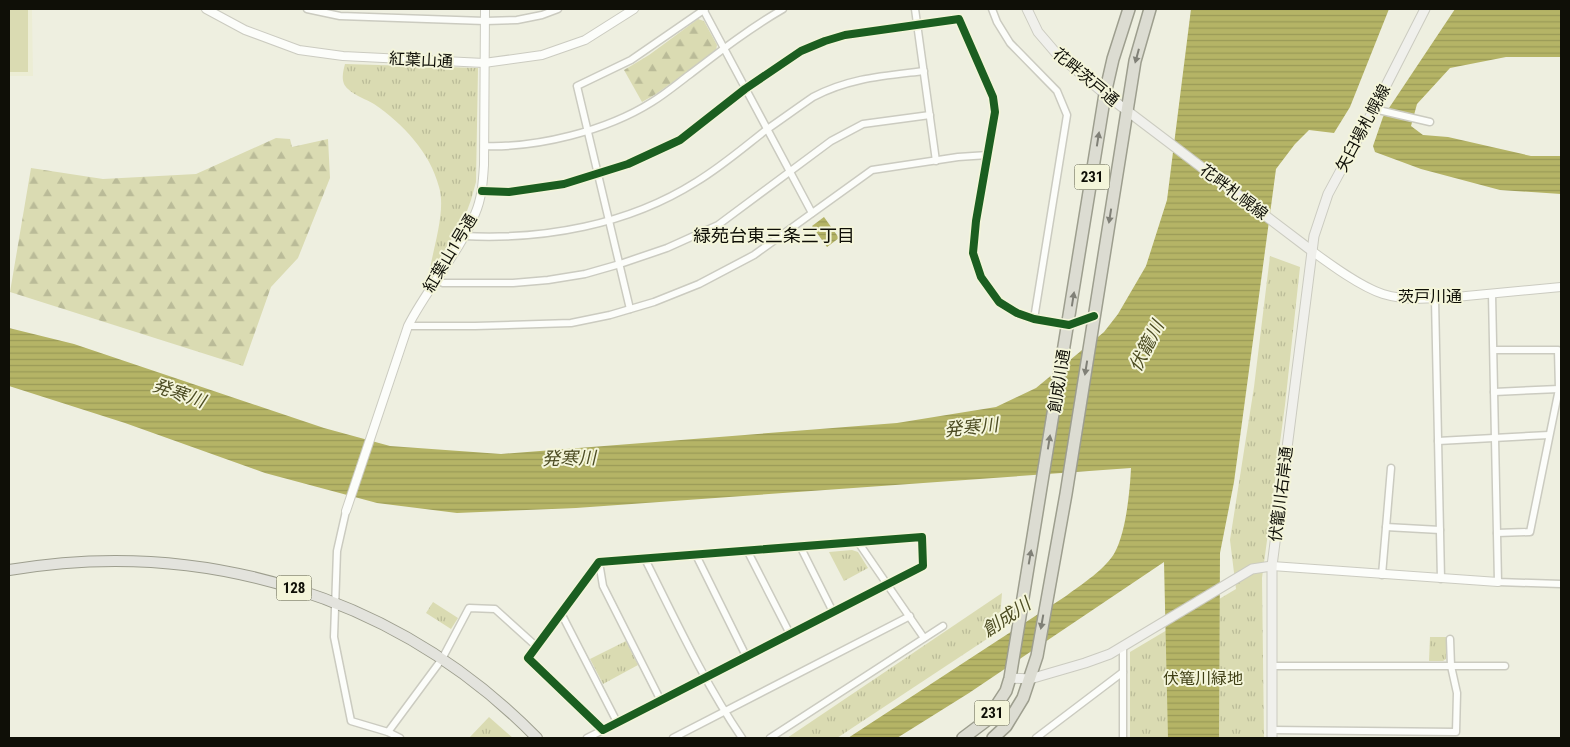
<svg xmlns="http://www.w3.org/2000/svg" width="1570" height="747" viewBox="0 0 1570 747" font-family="'Roboto Condensed','Noto Sans JP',sans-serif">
<defs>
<pattern id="forest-firs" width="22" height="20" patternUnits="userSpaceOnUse" patternTransform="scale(1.25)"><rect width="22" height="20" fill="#dadbb2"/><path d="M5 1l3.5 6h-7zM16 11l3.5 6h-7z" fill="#babb98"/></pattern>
<pattern id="park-tufts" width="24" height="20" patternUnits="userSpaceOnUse" patternTransform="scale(1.25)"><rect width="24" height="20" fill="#dadbb2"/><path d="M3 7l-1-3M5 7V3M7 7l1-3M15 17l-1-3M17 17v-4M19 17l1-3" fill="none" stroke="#babb98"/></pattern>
<pattern id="water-rules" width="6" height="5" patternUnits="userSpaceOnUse" patternTransform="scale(1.25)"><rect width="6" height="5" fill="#b5b466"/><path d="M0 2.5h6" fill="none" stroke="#9a9a57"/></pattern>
</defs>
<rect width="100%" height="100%" fill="#eeefe0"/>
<!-- built -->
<path fill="#ecedd4" d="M 9,9 L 32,9 L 33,76 L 9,76 Z"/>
<!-- forest -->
<g fill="url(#forest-firs)">
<path d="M 698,19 L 704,21 L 717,45 L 716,51 L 656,94 L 642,102 L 624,70 L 649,55 Z"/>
<path d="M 276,138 L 290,139 L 292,147 L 328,139 L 330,178 L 298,258 L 271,287 L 243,366 L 10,292 L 31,168 L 103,179 L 196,174 Z"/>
</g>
<!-- park -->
<g fill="url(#park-tufts)">
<path d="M 345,64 L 478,68 L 476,182 L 471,200 L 464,219 L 431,272 L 430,269 C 434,245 446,210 439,187 C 430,152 403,124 374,104 C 366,99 355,96 348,89 C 340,82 343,72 345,64 Z"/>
<path d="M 1270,256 L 1300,267 L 1285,405 L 1262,578 L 1264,738 L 1130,738 L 1130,652 L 1236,589 L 1230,540 L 1254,387 Z"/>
<path d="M 852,550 L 858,552 L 868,568 L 844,581 L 829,552 Z"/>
<path d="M 1002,593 L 999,631 L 837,738 L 787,738 Z"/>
<path d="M 433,602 L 458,618 L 451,629 L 426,613 Z"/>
<path d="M 1430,637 L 1446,637 L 1446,659 L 1443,661 L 1429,661 Z"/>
<path d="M 626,641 L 638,665 L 603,684 L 590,659 Z"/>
<path d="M 489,717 L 513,738 L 469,738 Z"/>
</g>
<!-- pitch -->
<rect fill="#dadbb2" x="9" y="9" width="19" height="63"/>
<!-- water -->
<g fill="url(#water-rules)">
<path d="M 1191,9 L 1389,9 L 1350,107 L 1334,133 L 1309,130 L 1295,144 L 1276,169 L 1234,482 L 1220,553 L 1219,738 L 1168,738 L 1164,562 L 969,693 L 897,738 L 848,738 L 1066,596 C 1082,584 1106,569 1115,552 C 1126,532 1130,490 1131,468 L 576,508 L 457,513 L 377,503 L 265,473 L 125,423 L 9,386 L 9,328 L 74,344 L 324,428 L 390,446 L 501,454 L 897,423 L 996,407 L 1036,388 L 1104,332 L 1118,314 L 1146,266 L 1167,200 Z"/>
<path d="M 1455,9 L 1561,9 L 1561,57 L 1506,57 L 1450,68 L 1417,104 L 1411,126 L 1423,135 L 1448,137 L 1531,156 L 1561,156 L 1561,194 L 1500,190 L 1421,169 L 1375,152 L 1373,146 L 1383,117 Z"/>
<path d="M 824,217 L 839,238 L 827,247 L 812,226 Z"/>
</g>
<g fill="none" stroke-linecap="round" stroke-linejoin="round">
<defs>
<g id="minor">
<path d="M 307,9 L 340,16 L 485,21 L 517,20 L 542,15 L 558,9"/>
<path d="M 703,9 L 812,213"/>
<path d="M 915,9 L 936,161"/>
<path d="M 992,9 L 997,22 L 1010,43 L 1057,91 L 1067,115 L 1034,319"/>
<path d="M 1374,109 L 1430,122"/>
<path d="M 484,146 C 537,148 606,131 652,102 C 665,94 677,84 689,75 C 719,52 750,28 783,9"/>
<path d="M 482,191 L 509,192 L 564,184 L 628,164 L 680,140 L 745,89 L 801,51 L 825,41 L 845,35 L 959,19 L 993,97 L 995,112 L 976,221 L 973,253 L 981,277 L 999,302 L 1017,313 L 1034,319 L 1069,325 L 1094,316"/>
<path d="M 464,236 C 544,240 628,225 696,182 C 721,167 743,148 766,130 C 782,119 797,108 813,97 C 849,78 883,76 924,71"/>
<path d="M 435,280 L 443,283 L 513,283 L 548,280 L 585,274 L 620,264 L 667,248 L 718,225 L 831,141 L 863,124 L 930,115"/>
<path d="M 1492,294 L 1498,582 L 1561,584"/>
<path d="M 1435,299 L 1441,579"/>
<path d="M 630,309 L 577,86 L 631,60 L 705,9"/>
<path d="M 408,326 L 475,326 L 571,323 L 610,315 L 654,302 L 699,284 L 754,255 L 872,170 L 958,157 L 988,155"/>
<path d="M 1494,350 L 1558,350 L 1559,389 L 1530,532 L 1497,533"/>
<path d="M 1494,392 L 1559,389"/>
<path d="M 1438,441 L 1549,435"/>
<path d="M 346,511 L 337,551 L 334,637 L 351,721 L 388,732 L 400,738"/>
<path d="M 1386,527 L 1440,530"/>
<path d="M 922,537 L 923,566 L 603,730 L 528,658 L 599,562 Z"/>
<path d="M 858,542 L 924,638"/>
<path d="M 800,546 L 833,612"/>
<path d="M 747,550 L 790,634"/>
<path d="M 696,555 L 746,656"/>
<path d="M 645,559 C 675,619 704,682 742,738"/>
<path d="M 599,562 L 603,586 L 660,699"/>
<path d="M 1382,575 L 1391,468"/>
<path d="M 561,613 L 617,722"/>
<path d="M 1123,646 L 1123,738"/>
<path d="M 1272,666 L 1505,666"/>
<path d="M 1272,730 L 1456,732 L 1457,693 L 1451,666 L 1450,639"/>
<path d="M 388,732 L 442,659 L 469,608 L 495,609 L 536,646"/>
<path d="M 587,738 L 603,730"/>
<path d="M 673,738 L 910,616"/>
<path d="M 770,738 L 943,626"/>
<path d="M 1036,738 L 1123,672"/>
</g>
<g id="tertiary">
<path d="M 206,9 L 245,30 L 299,50 L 343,56 L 484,63 L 542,55 L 585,40 L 634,9"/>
<path d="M 1312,251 C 1331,265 1361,287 1383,294 C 1409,302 1439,298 1466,296 C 1498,293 1530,290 1561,287"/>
<path d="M 346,511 L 408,326 C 427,288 460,252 475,214 C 482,198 483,181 484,165 L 485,9"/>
<path d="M 1272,566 L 1498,582"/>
</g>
<g id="secondary">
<path d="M 1027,9 L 1038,32 L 1056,53 L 1105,94 L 1312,251"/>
<path d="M 1010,678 L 1030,679 L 1085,663 L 1110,654 L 1252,569 L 1272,566"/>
<path d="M 1272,738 L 1272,566 L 1314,236 L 1328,194 L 1374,109 L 1425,9"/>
</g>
<path id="primary" d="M 9,570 C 204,537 398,596 537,738"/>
<g id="trunk">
<path d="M 963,738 L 987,720 L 1006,691 L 1010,678 L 1105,94 L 1113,59 L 1129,9"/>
<path d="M 993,738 L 1006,726 L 1023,698 L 1037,656 L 1066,494 L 1135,61 L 1150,9"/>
</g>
</defs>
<!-- minor casing -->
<use href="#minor" stroke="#cbcbc0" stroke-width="9"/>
<!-- tertiary casing -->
<use href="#tertiary" stroke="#cbcbc0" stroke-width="10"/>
<!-- secondary casing -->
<use href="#secondary" stroke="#cbcbc0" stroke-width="11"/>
<!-- primary casing -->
<use href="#primary" stroke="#9d9e8e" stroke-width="12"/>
<!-- trunk casing -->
<use href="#trunk" stroke="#9d9e8e" stroke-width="14"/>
<!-- minor -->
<use href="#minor" stroke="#fcfdfa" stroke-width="6"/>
<!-- tertiary -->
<use href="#tertiary" stroke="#fcfdfa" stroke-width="8"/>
<!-- secondary -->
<use href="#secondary" stroke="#f0f0ec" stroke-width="9"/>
<!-- primary -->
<use href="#primary" stroke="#e3e3dd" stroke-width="10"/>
<!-- trunk -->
<use href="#trunk" stroke="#dcdcd2" stroke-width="11"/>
<defs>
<g id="cycleway">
<path d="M 482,191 L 509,192 L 564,184 L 628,164 L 680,140 L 745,89 L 801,51 L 825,41 L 845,35 L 959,19 L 993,97 L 995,112 L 976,221 L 973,253 L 981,277 L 999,302 L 1017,313 L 1034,319 L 1069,325 L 1094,316"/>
<path d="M 922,537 L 923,566 L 603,730 L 528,658 L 599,562 Z"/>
</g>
</defs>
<!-- cycleway casing -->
<use href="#cycleway" stroke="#f4f5da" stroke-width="11"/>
<!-- cycleway -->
<use href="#cycleway" stroke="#1b5e20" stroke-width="8"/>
</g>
<!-- one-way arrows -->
<defs><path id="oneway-solid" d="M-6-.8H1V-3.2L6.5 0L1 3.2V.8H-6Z" transform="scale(1.25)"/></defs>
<g fill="#808077">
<use href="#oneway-solid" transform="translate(1137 56) rotate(105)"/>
<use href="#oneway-solid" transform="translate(1098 139) rotate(-81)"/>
<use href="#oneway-solid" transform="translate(1110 216) rotate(99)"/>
<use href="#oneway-solid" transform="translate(1073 299) rotate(-81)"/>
<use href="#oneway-solid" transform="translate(1086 368) rotate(99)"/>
<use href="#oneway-solid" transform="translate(1049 442) rotate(-81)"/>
<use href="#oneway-solid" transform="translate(1030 557) rotate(-80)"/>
<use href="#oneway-solid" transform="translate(1042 622) rotate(100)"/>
</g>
<g text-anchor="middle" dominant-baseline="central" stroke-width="4" stroke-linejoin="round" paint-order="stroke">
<!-- shield labels -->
<g fill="#f4f5da" stroke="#545446" stroke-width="1">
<rect x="1074.5" y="164.5" width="35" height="25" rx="4"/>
<rect x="276.5" y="575.5" width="35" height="25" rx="4"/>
<rect x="974.5" y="700.5" width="35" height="25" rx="4"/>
</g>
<g font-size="15" font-weight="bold" fill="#0f0f07">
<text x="1092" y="177">231</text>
<text x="294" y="588">128</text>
<text x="992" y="713">231</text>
</g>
<!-- street labels -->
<g font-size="16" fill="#0f0f07" stroke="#f4f5da">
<text transform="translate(421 60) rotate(3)">紅葉山通</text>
<text transform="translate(1086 77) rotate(40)">花畔茨戸通</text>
<text transform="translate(1363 128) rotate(-62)">矢臼場札幌線</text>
<text transform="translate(1234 192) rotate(37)">花畔札幌線</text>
<text transform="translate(450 253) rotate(-59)">紅葉山1号通</text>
<text x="1430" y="296">茨戸川通</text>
<text transform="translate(1059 381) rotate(-81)">創成川通</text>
<text transform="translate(1281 494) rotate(-83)">伏籠川右岸通</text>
</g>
<!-- park labels -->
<g font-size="16" fill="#3f3f14" stroke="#f4f5da">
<text x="1203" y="678">伏篭川緑地</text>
</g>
<!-- neighbourhood labels -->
<g font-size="18" fill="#0f0f07" stroke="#f4f5da">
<text x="774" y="235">緑苑台東三条三丁目</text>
</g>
<!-- water labels -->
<g font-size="18" font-style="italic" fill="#4d4d23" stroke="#f4f5da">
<text transform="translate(1146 346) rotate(-63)">伏籠川</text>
<text transform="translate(179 393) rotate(19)">発寒川</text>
<text transform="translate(971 427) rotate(-6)">発寒川</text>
<text transform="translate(569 458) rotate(-1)">発寒川</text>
<text transform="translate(1006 617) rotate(-34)">創成川</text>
</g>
</g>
<!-- border -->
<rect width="1570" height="747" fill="none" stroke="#0f0f07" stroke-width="20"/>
</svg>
